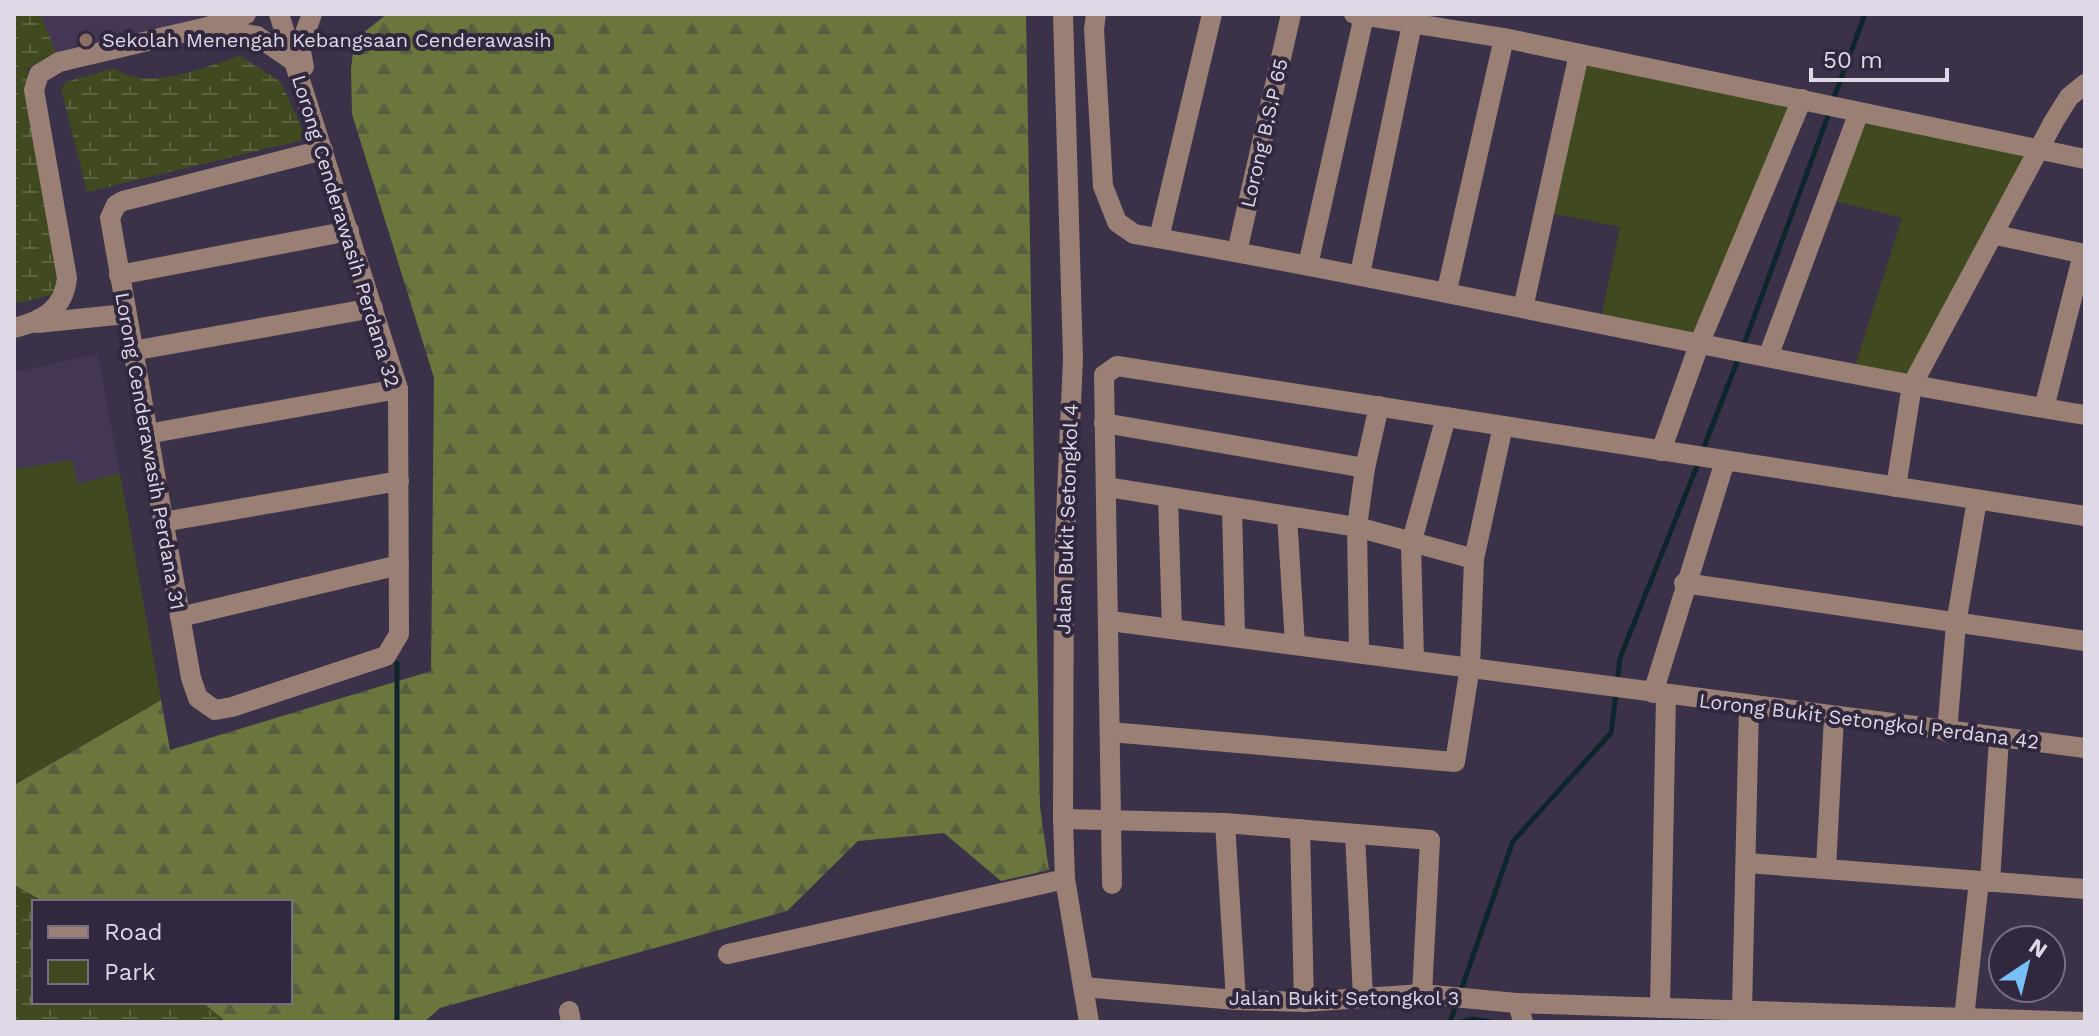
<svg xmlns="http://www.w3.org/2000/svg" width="2099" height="1036" viewBox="0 0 2099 1036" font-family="'Work Sans',sans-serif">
<defs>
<pattern id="forest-firs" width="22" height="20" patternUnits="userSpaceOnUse" patternTransform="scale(2)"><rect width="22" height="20" fill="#6a763c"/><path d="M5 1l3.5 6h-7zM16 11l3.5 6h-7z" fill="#585e40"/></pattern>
<pattern id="wetland-marsh" width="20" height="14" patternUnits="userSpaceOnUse" patternTransform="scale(2)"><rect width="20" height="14" fill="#40491f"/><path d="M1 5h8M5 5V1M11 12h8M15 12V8" fill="none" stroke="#5b6240"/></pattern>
</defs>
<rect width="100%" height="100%" fill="#3b3149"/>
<!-- built -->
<g fill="#443755">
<path d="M 40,14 L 211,14 L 59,58 Z"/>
<path d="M 98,354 L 161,700 L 14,785 L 14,372 Z"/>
</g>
<!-- forest -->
<path fill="url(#forest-firs)" d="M 387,14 L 1026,14 L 1040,807 L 1049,870 L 1001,881 L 944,833 L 858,841 L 787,911 L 440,1008 L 424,1022 L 226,1022 L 202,1002 L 290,1002 L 290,902 L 44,902 L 14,885 L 14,785 L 161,700 L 170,750 L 431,671 L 434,378 L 352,114 L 351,69 L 354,43 L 349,44 Z"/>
<!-- wetland -->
<g fill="url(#wetland-marsh)">
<path d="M 14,14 L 40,14 L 59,58 L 27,68 L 61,293 L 14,304 Z"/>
<path d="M 240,56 L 281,82 L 307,139 L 87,192 L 61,89 L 66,82 L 114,68 C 148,93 203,67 240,56 Z"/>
<path d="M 14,885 L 44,902 L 34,902 L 34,1002 L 202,1002 L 226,1022 L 14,1022 Z"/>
</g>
<!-- green -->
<g fill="#40491f">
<path d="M 1579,54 L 1802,99 L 1696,333 L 1601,318 L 1620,227 L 1544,212 Z"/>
<path d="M 1864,124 L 2042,151 L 1912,385 L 1852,375 L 1902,218 L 1835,201 Z"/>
<path d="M 72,460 L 78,484 L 120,473 L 161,700 L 14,785 L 14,469 Z"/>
</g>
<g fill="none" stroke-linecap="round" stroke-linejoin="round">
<!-- stream -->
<g stroke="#0d262c" stroke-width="5">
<path d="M 1832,103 L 1865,14"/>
<path d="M 1743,347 L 1829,113"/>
<path d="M 1702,452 L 1739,357"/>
<path d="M 397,663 L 397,1022"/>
<path d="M 1617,684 L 1620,658 L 1699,461"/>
<path d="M 1460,993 L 1513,841 L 1611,733 L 1616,694"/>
<path d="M 1450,1022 L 1457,1002"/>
<path d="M 1462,1022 L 1472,1019 L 1491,1022"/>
</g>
<!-- minor -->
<g stroke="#9a7f74" stroke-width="20">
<path d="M 279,14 L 398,389 L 399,634 L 386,656 L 232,707 L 215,710 L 198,698 L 191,678 L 110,218 L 116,205 L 123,201 L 323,150"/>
<path d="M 1063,14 L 1073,359 L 1064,562 L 1063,819 L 1065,879 L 1089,1022"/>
<path d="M 1096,14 L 1094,29 L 1103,186 L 1117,222 L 1134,234 C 1452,289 1766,363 2085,415"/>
<path d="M 1354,14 L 1504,38 L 2085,159"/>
<path d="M 209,27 L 257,36 L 292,60"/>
<path d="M 304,67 L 300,46 L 312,14"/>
<path d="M 1996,235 L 2085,254"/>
<path d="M 1159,238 L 1212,14"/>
<path d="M 1237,252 L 1291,14"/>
<path d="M 1308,265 L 1364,16"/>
<path d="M 1360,274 L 1412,24"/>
<path d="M 119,275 L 349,231"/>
<path d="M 1447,290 L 1504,38"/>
<path d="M 1523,308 L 1579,54"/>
<path d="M 37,323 L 126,314"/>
<path d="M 14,328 C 43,321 64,309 67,278 L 34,90 L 39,74 L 59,62 L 207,27 L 246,14"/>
<path d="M 132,351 L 373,308"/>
<path d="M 1768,357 L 1859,112"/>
<path d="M 2044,408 L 2083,254"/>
<path d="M 1104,423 L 1365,468"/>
<path d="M 147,434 L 398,389"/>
<path d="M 1661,451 L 1700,342 L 1802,99"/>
<path d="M 1107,487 L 1357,527 L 1474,559"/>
<path d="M 1896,487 L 1912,385 L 2054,121 L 2069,97 L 2085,84"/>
<path d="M 1168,497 L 1172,629"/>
<path d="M 1232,507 L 1235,636"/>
<path d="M 1287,516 L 1295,644"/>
<path d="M 163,522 L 399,481"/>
<path d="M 1684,583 L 2085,641"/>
<path d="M 180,617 L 399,565"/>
<path d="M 1110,621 L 2085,748"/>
<path d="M 1359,652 L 1357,527 L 1365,468 L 1379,406"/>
<path d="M 1414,659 L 1411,544 L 1446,417"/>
<path d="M 1653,693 L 1725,461"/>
<path d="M 1110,732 L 1455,762 L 1470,666 L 1474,559 L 1503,426"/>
<path d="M 1947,732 L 1956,624 L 1977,500"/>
<path d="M 1063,819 L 1225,823 L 1430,840 L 1422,994"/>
<path d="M 1225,823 L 1236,1000"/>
<path d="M 1300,829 L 1304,1002"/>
<path d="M 1355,834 L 1363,997"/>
<path d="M 1747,863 L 2085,889"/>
<path d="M 1826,868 L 1834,717"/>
<path d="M 1990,882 L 1999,738"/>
<path d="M 1112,884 L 1104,375 L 1117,366 L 2085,516"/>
<path d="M 728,954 L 1065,879"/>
<path d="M 1083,987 L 1236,1000 L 1304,1002 L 1422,994 L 1516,1003 L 2085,1022"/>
<path d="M 1518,1003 L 1523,1022"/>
<path d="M 1660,1008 L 1666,695"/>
<path d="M 1742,1010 L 1749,705"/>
<path d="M 569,1011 L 571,1022"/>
<path d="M 1964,1018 L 1979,881"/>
</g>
</g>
<!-- markers -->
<circle fill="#8d6e63" stroke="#31273e" stroke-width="3" cx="86" cy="40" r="8"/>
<g text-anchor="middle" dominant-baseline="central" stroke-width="8" stroke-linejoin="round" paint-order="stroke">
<!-- poi labels -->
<g font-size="20" fill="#ded8e7" stroke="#31273e" text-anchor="start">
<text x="102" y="40">Sekolah Menengah Kebangsaan Cenderawasih</text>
</g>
<!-- street labels -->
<g font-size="20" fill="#ded8e7" stroke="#31273e">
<text transform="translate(1264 133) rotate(-77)">Lorong B.S.P 65</text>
<text transform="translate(346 231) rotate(73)">Lorong Cenderawasih Perdana 32</text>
<text transform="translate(150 451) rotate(80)">Lorong Cenderawasih Perdana 31</text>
<text transform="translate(1067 519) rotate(-88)">Jalan Bukit Setongkol 4</text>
<text transform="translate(1869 721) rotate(7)">Lorong Bukit Setongkol Perdana 42</text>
<text x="1344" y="998">Jalan Bukit Setongkol 3</text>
</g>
</g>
<!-- border -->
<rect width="2099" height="1036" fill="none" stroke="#ded8e7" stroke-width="32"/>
<!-- legend -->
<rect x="32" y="900" width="260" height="104" fill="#31273e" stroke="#766e82" stroke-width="2"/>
<rect x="48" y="926" width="40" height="12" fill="#9a7f74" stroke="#766e82" stroke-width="2"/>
<text x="104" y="940" font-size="24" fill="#ded8e7">Road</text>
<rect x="48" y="960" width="40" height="24" fill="#40491f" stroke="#766e82" stroke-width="2"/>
<text x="104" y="980" font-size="24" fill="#ded8e7">Park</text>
<!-- north arrow -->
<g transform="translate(2027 964) rotate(35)"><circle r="38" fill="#31273e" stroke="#766e82" stroke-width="2"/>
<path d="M0-6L14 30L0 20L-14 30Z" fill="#78bff7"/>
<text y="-12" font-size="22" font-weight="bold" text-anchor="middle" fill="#ded8e7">N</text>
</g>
<!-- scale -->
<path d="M1811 68v12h136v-12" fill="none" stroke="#ded8e7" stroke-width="4"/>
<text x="1823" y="68" font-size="24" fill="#ded8e7" stroke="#31273e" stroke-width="6" paint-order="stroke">50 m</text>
</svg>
